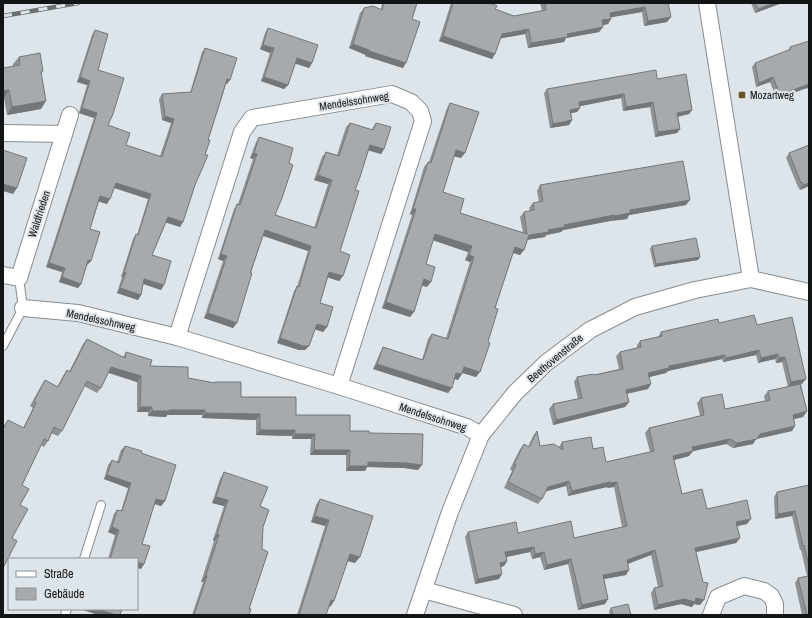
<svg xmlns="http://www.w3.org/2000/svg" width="812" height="618" viewBox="0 0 812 618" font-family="'Archivo Narrow',sans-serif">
<rect width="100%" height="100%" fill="#dee5ea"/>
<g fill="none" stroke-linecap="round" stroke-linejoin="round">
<defs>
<g id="service">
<path d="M 3,346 L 23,308 L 19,278"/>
<path d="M 84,559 L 101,505"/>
<path d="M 65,615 L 67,609"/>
</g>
<g id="minor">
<path d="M 707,3 L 751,279"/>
<path d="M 3,133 L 64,134"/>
<path d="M 3,275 L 19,278 L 70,115"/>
<path d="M 23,308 L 78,313 L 177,337 L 339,386 L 467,427 L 481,435"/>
<path d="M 177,337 L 242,132 L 252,118 L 392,94 L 411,102 L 420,111 L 423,121 L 339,386"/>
<path d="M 424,590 L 514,615"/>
<path d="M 415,615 L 450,512 L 481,435 L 515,393 L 546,363 L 590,330 L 635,307 L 695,290 L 751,279 L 809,292"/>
<path d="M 711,615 L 718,597 L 744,586 L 764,591 L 771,596 L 775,604 L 775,615"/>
</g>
</defs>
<!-- service casing -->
<use href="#service" stroke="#868c90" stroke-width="10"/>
<!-- minor casing -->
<use href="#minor" stroke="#868c90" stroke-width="18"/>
<!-- service -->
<use href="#service" stroke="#fff" stroke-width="8"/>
<!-- minor -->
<use href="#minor" stroke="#fff" stroke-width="16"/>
<defs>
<path id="rail" d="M 3,16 L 78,3"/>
</defs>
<!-- rail casing -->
<use href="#rail" stroke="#6a6f72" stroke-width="4.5"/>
<!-- rail -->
<use href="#rail" stroke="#dee5ea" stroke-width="3" stroke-dasharray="9" stroke-linecap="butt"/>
</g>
<!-- wall -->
<g fill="#8d9296">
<path d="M 382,3 L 417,3 L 412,19 L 403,68 L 365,56 L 366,55 L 349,48 L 360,13 L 364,8 L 381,9 Z"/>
<path d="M 451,3 L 490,3 L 495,9 L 514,16 L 542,11 L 540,3 L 668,3 L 667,22 L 644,26 L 642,12 L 611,17 L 608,24 L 603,25 L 603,27 L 599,32 L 566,38 L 564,42 L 528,48 L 525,34 L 500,38 L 492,59 L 439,41 Z"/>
<path d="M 751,3 L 782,3 L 755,13 Z"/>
<path d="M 268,28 L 312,63 L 309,68 L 295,63 L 288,85 L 284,89 L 261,81 L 270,53 L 260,49 L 265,33 Z"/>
<path d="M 95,30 L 98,70 L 108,125 L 126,145 L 160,156 L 171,123 L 162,120 L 159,99 L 162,94 L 190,93 L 202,52 L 205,48 L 227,84 L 226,84 L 208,140 L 195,185 L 180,227 L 166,222 L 152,255 L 161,290 L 143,284 L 141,295 L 138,300 L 117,293 L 122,277 L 121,277 L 133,239 L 136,234 L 137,235 L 148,199 L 114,188 L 107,204 L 99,201 L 90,229 L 91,261 L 87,265 L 81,284 L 78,288 L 59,282 L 62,272 L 46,267 L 94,118 L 79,113 L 79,112 L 87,85 L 77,82 L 92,35 Z"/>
<path d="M 790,47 L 804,89 L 777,99 L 770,82 L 756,87 L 752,67 L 755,63 L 788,51 Z"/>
<path d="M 19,57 L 43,71 L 41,74 L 41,109 L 7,115 L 4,98 L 13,66 L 13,64 Z"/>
<path d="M 657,79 L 692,110 L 689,114 L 678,117 L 680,129 L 677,133 L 655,137 L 650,107 L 623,111 L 621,98 L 580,106 L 580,108 L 577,112 L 571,113 L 572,120 L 569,125 L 550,128 L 544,93 L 547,89 Z"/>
<path d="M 450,103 L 461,158 L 454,156 L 443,192 L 460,213 L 523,233 L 520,217 L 524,212 L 530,211 L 529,208 L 533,203 L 539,202 L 537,191 L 540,185 L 686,205 L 629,215 L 627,219 L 610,221 L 563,230 L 561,232 L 546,235 L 545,237 L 527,240 L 524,250 L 520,255 L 513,253 L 495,308 L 476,377 L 462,373 L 458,380 L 455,379 L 448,393 L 373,369 L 380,353 L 383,347 L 422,360 L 428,339 L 432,334 L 446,338 L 470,262 L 465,260 L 468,252 L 433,240 L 426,264 L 427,287 L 422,285 L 410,317 L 382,308 L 412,215 L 410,214 L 424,167 L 428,162 L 429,162 L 447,108 Z"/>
<path d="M 350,123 L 372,130 L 373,127 L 376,123 L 384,149 L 381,154 L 368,150 L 355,190 L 340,251 L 343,276 L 339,281 L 328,277 L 320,303 L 327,327 L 323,332 L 315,329 L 309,346 L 305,350 L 299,350 L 277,343 L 294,291 L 297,287 L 308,251 L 263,236 L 233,328 L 204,318 L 223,261 L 218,259 L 234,209 L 237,204 L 238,204 L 253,159 L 250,158 L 256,142 L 259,137 L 289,163 L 275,215 L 314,228 L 328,184 L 314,180 L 322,157 L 326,152 L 337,155 L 346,127 Z"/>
<path d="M 809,145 L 809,186 L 800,190 L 798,187 L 786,158 L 789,153 Z"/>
<path d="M 652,246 L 700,257 L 698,260 L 654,267 L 650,249 Z"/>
<path d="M 792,317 L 802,384 L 801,384 L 807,411 L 803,417 L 794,419 L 792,431 L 756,439 L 753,444 L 733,448 L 726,444 L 693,451 L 689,456 L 674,460 L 682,494 L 707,509 L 747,524 L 737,526 L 740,538 L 736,543 L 696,552 L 700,605 L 694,604 L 692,607 L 681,604 L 654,610 L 651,593 L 654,588 L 658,587 L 651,555 L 628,564 L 626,575 L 604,579 L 608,599 L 605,604 L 578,610 L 568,564 L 544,570 L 540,557 L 532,559 L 530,552 L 506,557 L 507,561 L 504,566 L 501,567 L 499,579 L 475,584 L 465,537 L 468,532 L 518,533 L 574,538 L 622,527 L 614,487 L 607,488 L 607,487 L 568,496 L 566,486 L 545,491 L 542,499 L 538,504 L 504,488 L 512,471 L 510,469 L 520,449 L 524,444 L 528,447 L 533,436 L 537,431 L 540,446 L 559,447 L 562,442 L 593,449 L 606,462 L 650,452 L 645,433 L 649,428 L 700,416 L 697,403 L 701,398 L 725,409 L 765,401 L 764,396 L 768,391 L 788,387 L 782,362 L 776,363 L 775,359 L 758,363 L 756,355 L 723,362 L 722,359 L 668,371 L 666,373 L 649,377 L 648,389 L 627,394 L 629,402 L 625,407 L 553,425 L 549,409 L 553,404 L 578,399 L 574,382 L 577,377 L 594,375 L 619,369 L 616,356 L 620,352 L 637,348 L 637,345 L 640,341 L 658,337 L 661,332 L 719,323 L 757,325 Z"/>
<path d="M 87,339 L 123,357 L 126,352 L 150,366 L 188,378 L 241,397 L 296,415 L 350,431 L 369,433 L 418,470 L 404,468 L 367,467 L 365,471 L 346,471 L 346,455 L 310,455 L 311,439 L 292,439 L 292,436 L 256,435 L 256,420 L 202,418 L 202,415 L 167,415 L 166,417 L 148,416 L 148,412 L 137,412 L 137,382 L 108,373 L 101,388 L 97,393 L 84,386 L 62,431 L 58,436 L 51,433 L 48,441 L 44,447 L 41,445 L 22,485 L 20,505 L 12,538 L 3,568 L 3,427 L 8,420 L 23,428 L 33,408 L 30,406 L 41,386 L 45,380 L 57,387 L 63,376 L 67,370 L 69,372 L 83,344 Z"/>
<path d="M 125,446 L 141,453 L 165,501 L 161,506 L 154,504 L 142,544 L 144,564 L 141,569 L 137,559 L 108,559 L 115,535 L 108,532 L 114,514 L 117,510 L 121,511 L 128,488 L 104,479 L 108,465 L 112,460 L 117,462 L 121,450 Z"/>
<path d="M 224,472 L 260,506 L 263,527 L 249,609 L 249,615 L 192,615 L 203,582 L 201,582 L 214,541 L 213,540 L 224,506 L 212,503 L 220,479 Z"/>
<path d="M 809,485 L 809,615 L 802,615 L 795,583 L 798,578 L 807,576 L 801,550 L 800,550 L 792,516 L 775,519 L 774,497 L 777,492 Z"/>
<path d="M 320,499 L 355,563 L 347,561 L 334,601 L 330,607 L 329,606 L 326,615 L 297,615 L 325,526 L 311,522 L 316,505 Z"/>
<path d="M 611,608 L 631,615 L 610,615 L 609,611 Z"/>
</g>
<!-- shaded-wall -->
<g fill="#73777a">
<path d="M 774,3 L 782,3 L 755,13 L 758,9 Z"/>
<path d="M 645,7 L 642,12 L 607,18 L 610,13 Z"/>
<path d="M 671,17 L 667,22 L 644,26 L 648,21 Z"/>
<path d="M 611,19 L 608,24 L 598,26 L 602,20 Z"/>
<path d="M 603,27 L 599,32 L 566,38 L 564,42 L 528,48 L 531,43 L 567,34 Z"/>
<path d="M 529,29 L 525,34 L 498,39 L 502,34 Z"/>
<path d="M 443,36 L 495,54 L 492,59 L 439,41 Z"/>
<path d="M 353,44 L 369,50 L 366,55 L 349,48 Z"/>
<path d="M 263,45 L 274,48 L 270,53 L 260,49 Z"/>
<path d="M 369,51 L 406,63 L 403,68 L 365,56 Z"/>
<path d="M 297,58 L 312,63 L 309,68 L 293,63 Z"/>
<path d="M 80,77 L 90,81 L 87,85 L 77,82 Z"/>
<path d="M 264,77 L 288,85 L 284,89 L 261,81 Z"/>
<path d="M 773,77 L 770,82 L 756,87 L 759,83 Z"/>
<path d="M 227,79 L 230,80 L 227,84 L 224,83 Z"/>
<path d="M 809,84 L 809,88 L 804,89 L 777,99 L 780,95 Z"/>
<path d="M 9,90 L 4,98 L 3,98 L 3,91 Z"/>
<path d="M 624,94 L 621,98 L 576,107 L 579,102 Z"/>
<path d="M 46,101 L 41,109 L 7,115 L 12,107 Z"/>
<path d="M 653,102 L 650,107 L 623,111 L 626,107 Z"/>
<path d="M 82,108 L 97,113 L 94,118 L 79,113 Z"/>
<path d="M 580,108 L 577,112 L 567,114 L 570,110 Z"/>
<path d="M 692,110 L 689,114 L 674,117 L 677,113 Z"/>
<path d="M 165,116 L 174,119 L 171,123 L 162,120 Z"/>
<path d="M 572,120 L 569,125 L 550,128 L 553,124 Z"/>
<path d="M 680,129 L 677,133 L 655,137 L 658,132 Z"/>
<path d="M 370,145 L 384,149 L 381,154 L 367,150 Z"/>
<path d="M 456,150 L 465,153 L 461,158 L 452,156 Z"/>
<path d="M 254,153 L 257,154 L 253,159 L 250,158 Z"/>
<path d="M 318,175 L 332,180 L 328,184 L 314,180 Z"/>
<path d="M 116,183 L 151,194 L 148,199 L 112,187 Z"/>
<path d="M 809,183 L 809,186 L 800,190 L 803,185 Z"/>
<path d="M 3,184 L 17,188 L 13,194 L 3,191 Z"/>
<path d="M 100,196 L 110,199 L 107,204 L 97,201 Z"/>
<path d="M 690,200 L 686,205 L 629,215 L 627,219 L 610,221 L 614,216 L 630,210 Z"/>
<path d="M 413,209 L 416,209 L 412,215 L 410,214 Z"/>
<path d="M 614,215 L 610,221 L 563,230 L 561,232 L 546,235 L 545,237 L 525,240 L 529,235 L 548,230 L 564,225 Z"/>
<path d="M 168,217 L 183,222 L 180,227 L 164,222 Z"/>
<path d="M 265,230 L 311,246 L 308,251 L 261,235 Z"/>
<path d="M 435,234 L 472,246 L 468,252 L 432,240 Z"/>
<path d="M 515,247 L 524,250 L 520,255 L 511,252 Z"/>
<path d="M 221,254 L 227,256 L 223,261 L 218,259 Z"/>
<path d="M 469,255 L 474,257 L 470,262 L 465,260 Z"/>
<path d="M 700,257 L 698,260 L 654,267 L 656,264 Z"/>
<path d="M 88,260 L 91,261 L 87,265 L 85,264 Z"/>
<path d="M 49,263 L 65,268 L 62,272 L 46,267 Z"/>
<path d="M 124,272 L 126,273 L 122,277 L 121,277 Z"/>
<path d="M 329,272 L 343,276 L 339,281 L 326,277 Z"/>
<path d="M 62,277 L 81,284 L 78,288 L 59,282 Z"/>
<path d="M 144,279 L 164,285 L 161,290 L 141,283 Z"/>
<path d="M 424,279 L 431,282 L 427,287 L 420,285 Z"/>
<path d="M 120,288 L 141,295 L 138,300 L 117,293 Z"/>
<path d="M 386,302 L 414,312 L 410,317 L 382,308 Z"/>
<path d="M 208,313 L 237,323 L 233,328 L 204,318 Z"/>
<path d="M 317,324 L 327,327 L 323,332 L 314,329 Z"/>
<path d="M 280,338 L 309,346 L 305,350 L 299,350 L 277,343 Z"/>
<path d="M 759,350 L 756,355 L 723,362 L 726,358 Z"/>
<path d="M 778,354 L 775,359 L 758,363 L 761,358 Z"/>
<path d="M 725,355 L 722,359 L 668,371 L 666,373 L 645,378 L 648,373 L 669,366 Z"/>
<path d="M 785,357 L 782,362 L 776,363 L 779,358 Z"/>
<path d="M 377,364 L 452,388 L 448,393 L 373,369 Z"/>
<path d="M 111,367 L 141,376 L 137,382 L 107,372 Z"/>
<path d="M 464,367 L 480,372 L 476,377 L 460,372 Z"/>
<path d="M 456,373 L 462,374 L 458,380 L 453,378 Z"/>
<path d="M 806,379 L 802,384 L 788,387 L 791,382 Z"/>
<path d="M 651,384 L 648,389 L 623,394 L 626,390 Z"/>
<path d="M 629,402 L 625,407 L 553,425 L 556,420 Z"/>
<path d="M 140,407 L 152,407 L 148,412 L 137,412 Z"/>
<path d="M 169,410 L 205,410 L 202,415 L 167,415 L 166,417 L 148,416 L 152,411 Z"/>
<path d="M 807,411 L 803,417 L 789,420 L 793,415 Z"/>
<path d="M 205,413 L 260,414 L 256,420 L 202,418 Z"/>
<path d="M 795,426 L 792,431 L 756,439 L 753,444 L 733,448 L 737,443 L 760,434 Z"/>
<path d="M 260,430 L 295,430 L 292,436 L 256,435 Z"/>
<path d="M 295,434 L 315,434 L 311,439 L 292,439 Z"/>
<path d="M 730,439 L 726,444 L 689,452 L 693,451 L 689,456 L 670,461 L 673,456 L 692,447 Z"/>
<path d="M 314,450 L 350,450 L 346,455 L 310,455 Z"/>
<path d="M 368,462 L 407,463 L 422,465 L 418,470 L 404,468 L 367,467 L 365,471 L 346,471 L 349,466 Z"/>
<path d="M 107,475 L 131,483 L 128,488 L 104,479 Z"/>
<path d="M 569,481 L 566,486 L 544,492 L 548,487 Z"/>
<path d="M 610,482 L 607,487 L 568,496 L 572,491 Z"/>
<path d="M 617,482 L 614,487 L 607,488 L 610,483 Z"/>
<path d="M 216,497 L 228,500 L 224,506 L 212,503 Z"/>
<path d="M 156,499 L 165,501 L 161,506 L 153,503 Z"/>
<path d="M 795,511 L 792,516 L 775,519 L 778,514 Z"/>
<path d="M 315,516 L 329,520 L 325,526 L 311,522 Z"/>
<path d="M 751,519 L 747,524 L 733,527 L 736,522 Z"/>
<path d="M 112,527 L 119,530 L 115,535 L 108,532 Z"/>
<path d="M 217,534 L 219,535 L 214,541 L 213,540 Z"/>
<path d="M 740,538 L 736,543 L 692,553 L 695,548 Z"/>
<path d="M 534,547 L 530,552 L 502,558 L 505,552 Z"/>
<path d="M 655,550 L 651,555 L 624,565 L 627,560 Z"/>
<path d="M 544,552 L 540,557 L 532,559 L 535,554 Z"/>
<path d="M 350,554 L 360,557 L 355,563 L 345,560 Z"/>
<path d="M 571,559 L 568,564 L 544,570 L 547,565 Z"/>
<path d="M 507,561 L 504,566 L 496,568 L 500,563 Z"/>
<path d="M 137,562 L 144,564 L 141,569 L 137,568 Z"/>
<path d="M 629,570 L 626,575 L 599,580 L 603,575 Z"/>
<path d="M 502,574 L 499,579 L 475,584 L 478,579 Z"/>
<path d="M 206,575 L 207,576 L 203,582 L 201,582 Z"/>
<path d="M 696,598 L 704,600 L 700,605 L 694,604 L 692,607 L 681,604 L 654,610 L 658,605 L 684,599 Z"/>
<path d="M 608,599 L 605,604 L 578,610 L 582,605 Z"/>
<path d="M 331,600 L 334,601 L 330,607 L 326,605 Z"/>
<path d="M 84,609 L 98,609 L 116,615 L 98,615 L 83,610 Z"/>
</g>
<!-- building -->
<g fill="#a4aaae" stroke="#73777a">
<path d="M 384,3 L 417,3 L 412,19 L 420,22 L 406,63 L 369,51 L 369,50 L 353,44 L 364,8 L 373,6 L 382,10 Z"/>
<path d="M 453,3 L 490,3 L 497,6 L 495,9 L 514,16 L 546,10 L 545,3 L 668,3 L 671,17 L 648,21 L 645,7 L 610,13 L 611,19 L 602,20 L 603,27 L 567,34 L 568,37 L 531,43 L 529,29 L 502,34 L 495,54 L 443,36 Z"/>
<path d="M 755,3 L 774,3 L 758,9 Z"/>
<path d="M 268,28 L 318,45 L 312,63 L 297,58 L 288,85 L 264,77 L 274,48 L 263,45 Z"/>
<path d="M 95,30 L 108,34 L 98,70 L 124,78 L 113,114 L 108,125 L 130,133 L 126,145 L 162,157 L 174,119 L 165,116 L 162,94 L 191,92 L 205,48 L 237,58 L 230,80 L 227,79 L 221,99 L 208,140 L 210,140 L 205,155 L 208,155 L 195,185 L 183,222 L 168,217 L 152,255 L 171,261 L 164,285 L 144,279 L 141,295 L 120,288 L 126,273 L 124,272 L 136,234 L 138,235 L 151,194 L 116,183 L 110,199 L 100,196 L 90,229 L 100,232 L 91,261 L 88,260 L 81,284 L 62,277 L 65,268 L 49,263 L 97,113 L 82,108 L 82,107 L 90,81 L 80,77 Z"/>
<path d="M 809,41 L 809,84 L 780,95 L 773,77 L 759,83 L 755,63 L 791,49 L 790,47 Z"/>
<path d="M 40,53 L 43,71 L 41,72 L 46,101 L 12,107 L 9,90 L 3,91 L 3,68 L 20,65 L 19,57 Z"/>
<path d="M 656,70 L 657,79 L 686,74 L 692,110 L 677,113 L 680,129 L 658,132 L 653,102 L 626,107 L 624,94 L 579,102 L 580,108 L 570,110 L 572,120 L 553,124 L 547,89 Z"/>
<path d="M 450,103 L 479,112 L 465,153 L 456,150 L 443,192 L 464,199 L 460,213 L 527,234 L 524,212 L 534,210 L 533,203 L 543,201 L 540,185 L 683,161 L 690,200 L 630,210 L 630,213 L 614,216 L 614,215 L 564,225 L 565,227 L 548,230 L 549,232 L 529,235 L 524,250 L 515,247 L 495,308 L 498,309 L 488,342 L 490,343 L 480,372 L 464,367 L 462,374 L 456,373 L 452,388 L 377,364 L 383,347 L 423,360 L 432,334 L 448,339 L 474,257 L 469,255 L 472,246 L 435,234 L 426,264 L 435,267 L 431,282 L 424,279 L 414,312 L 386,302 L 416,209 L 413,209 L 428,162 L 431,163 Z"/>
<path d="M 350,123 L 373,130 L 376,123 L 391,127 L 384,149 L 370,145 L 360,177 L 355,190 L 359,191 L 340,251 L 350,255 L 343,276 L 329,272 L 320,303 L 333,307 L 327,327 L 317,324 L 309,346 L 303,346 L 280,338 L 297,286 L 299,287 L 311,246 L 265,230 L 250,273 L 252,273 L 237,323 L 208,313 L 227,256 L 221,254 L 237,204 L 240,205 L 257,154 L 254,153 L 259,137 L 293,148 L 289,163 L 293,165 L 282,198 L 275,215 L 316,228 L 332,180 L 318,175 L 326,152 L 339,156 Z"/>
<path d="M 809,145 L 809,183 L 803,185 L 802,182 L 801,183 L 789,153 Z"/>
<path d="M 3,150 L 27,158 L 17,188 L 3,184 Z"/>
<path d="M 696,238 L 700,257 L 656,264 L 652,246 Z"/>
<path d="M 754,315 L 757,325 L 792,317 L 806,379 L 791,382 L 785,357 L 779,358 L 778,354 L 761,358 L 759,350 L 726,358 L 725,355 L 669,366 L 669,368 L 648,373 L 651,384 L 626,390 L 629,402 L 556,420 L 553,404 L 582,398 L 577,377 L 593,374 L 594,375 L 623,369 L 620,352 L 641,347 L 640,341 L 662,336 L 661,332 L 718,319 L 719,323 Z"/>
<path d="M 87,339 L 125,358 L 126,352 L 152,360 L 150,366 L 188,367 L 188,378 L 215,383 L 215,382 L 241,382 L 241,397 L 296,397 L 296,415 L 350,415 L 350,431 L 369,431 L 369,433 L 423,434 L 422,465 L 407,463 L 368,462 L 368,466 L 349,466 L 350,450 L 314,450 L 315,434 L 295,434 L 295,430 L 260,430 L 260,414 L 205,413 L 205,410 L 169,410 L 169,411 L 152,411 L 152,407 L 140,407 L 141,376 L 111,367 L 101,388 L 87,381 L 62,431 L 54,427 L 48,441 L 44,439 L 22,485 L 29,489 L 20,505 L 28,509 L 12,538 L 17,541 L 3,568 L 3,429 L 8,420 L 24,428 L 36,403 L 34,401 L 45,380 L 58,387 L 67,370 L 70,372 Z"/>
<path d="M 800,384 L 807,411 L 793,415 L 795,426 L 760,434 L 757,439 L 737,443 L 730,439 L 692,447 L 693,451 L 673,456 L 682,494 L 702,489 L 707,509 L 747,500 L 751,519 L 736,522 L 740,538 L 695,548 L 703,582 L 708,583 L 704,600 L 696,598 L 695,602 L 684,599 L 658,605 L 654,588 L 663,586 L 655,550 L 627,560 L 629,570 L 603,575 L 608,599 L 582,605 L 571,559 L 547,565 L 544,552 L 535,554 L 534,547 L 505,552 L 507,561 L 500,563 L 502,574 L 478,579 L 468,532 L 516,522 L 518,533 L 571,521 L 574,538 L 627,526 L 617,482 L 610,483 L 610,482 L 572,491 L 569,481 L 548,487 L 542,499 L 508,482 L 516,465 L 514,464 L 524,444 L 529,447 L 537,431 L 540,446 L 554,444 L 563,450 L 562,442 L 591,437 L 593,449 L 603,447 L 606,462 L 654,451 L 649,428 L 704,415 L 701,398 L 722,394 L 725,409 L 770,400 L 768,391 Z"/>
<path d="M 125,446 L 142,451 L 141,453 L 176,465 L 165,501 L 156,499 L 142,544 L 150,546 L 144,564 L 137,562 L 137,559 L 110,559 L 119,530 L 112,527 L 117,510 L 122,511 L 131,483 L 107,475 L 112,460 L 119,463 Z"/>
<path d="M 224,472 L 268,487 L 260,506 L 269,510 L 263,527 L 262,549 L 268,552 L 249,609 L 251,609 L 249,615 L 194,615 L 207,576 L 206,575 L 219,535 L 217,534 L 228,500 L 216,497 Z"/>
<path d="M 809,485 L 809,566 L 804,545 L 803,546 L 795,511 L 778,514 L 777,492 Z"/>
<path d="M 320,499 L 373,516 L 360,557 L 350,554 L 334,601 L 331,600 L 326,615 L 299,615 L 329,520 L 315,516 Z"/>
<path d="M 809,576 L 809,615 L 807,615 L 798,578 Z"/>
<path d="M 628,604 L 631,615 L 613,615 L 611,608 Z"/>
<path d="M 98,609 L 122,609 L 120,615 L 116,615 Z"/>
</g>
<!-- markers -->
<rect fill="#6b5424" stroke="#dee5ea" stroke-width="1.5" x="738" y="91" width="8" height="8" rx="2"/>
<g text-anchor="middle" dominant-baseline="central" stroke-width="4" stroke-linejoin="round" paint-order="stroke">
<!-- poi labels -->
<g font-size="11" fill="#121516" stroke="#dee5ea" text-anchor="start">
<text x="750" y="95">Mozartweg</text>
</g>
<!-- street labels -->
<g font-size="11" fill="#121516" stroke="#dee5ea">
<text transform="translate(354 101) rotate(-9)">Mendelssohnweg</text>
<text transform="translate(39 214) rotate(-72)">Waldfrieden</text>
<text transform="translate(101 320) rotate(12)">Mendelssohnweg</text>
<text transform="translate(555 358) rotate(-40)">Beethovenstraße</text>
<text transform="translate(433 417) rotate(18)">Mendelssohnweg</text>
</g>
</g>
<!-- border -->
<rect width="812" height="618" fill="none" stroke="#121516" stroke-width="8"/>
<!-- legend -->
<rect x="8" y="558" width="130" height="52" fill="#dee5ea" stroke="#8c9295"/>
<rect x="16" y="571" width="20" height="6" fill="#ffffff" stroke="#8c9295"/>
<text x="44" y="578" font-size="12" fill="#121516">Straße</text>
<rect x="16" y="588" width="20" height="12" fill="#a4aaae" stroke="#8c9295"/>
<text x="44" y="598" font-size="12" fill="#121516">Gebäude</text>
</svg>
